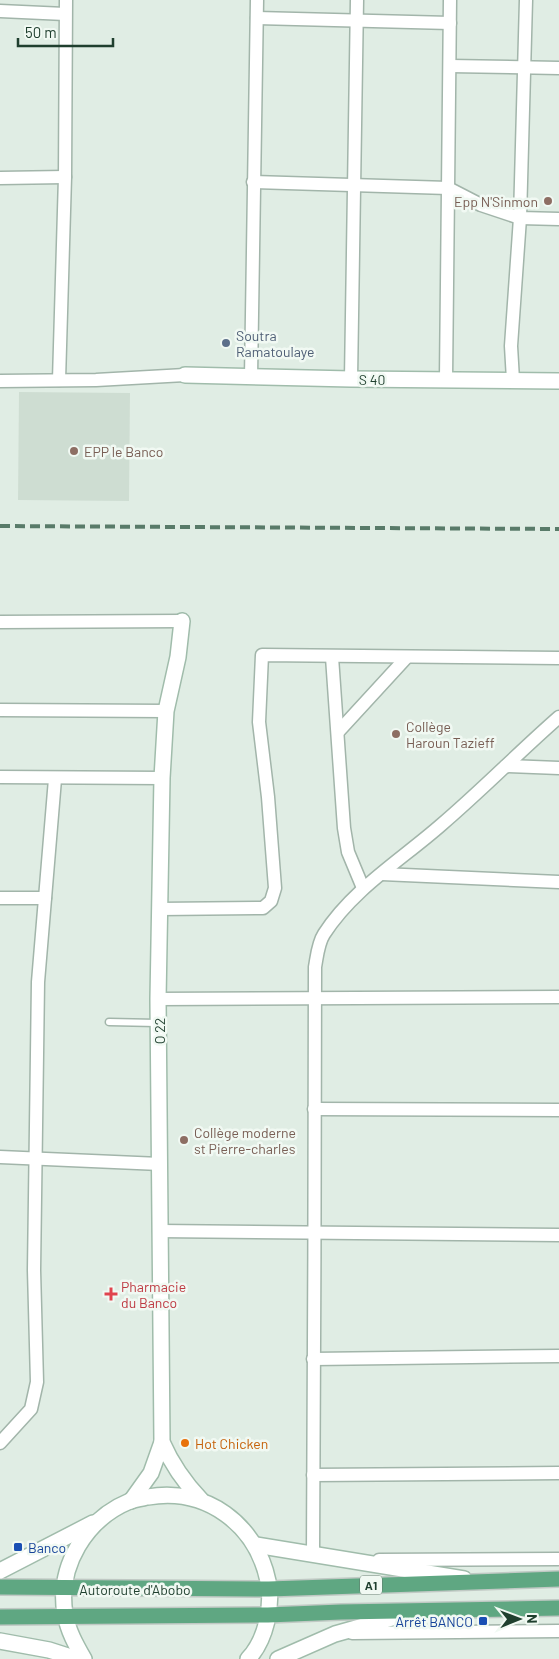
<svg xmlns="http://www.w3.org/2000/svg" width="559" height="1659" viewBox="0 0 559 1659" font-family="Barlow,sans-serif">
<rect width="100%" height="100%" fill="#e0ede4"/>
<!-- built -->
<path fill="#ceddd2" d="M 19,392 L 130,393 L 129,501 L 18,500 Z"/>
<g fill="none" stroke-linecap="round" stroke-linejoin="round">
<defs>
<path id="lane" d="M 109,1022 L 157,1023"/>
<g id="street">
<path d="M 0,11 L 65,14"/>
<path d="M 257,18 L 450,23"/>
<path d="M 450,66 L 559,68"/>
<path d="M 0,178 L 65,177"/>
<path d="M 253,182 L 448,188 L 481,205 L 520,218 L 559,219"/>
<path d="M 251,377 L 257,0"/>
<path d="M 351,379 L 357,0"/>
<path d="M 446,379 L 450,0"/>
<path d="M 59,380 L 65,177 L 66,0"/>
<path d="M 513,380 L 511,346 L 520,218 L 526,0"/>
<path d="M 0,381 L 96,380 L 185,375"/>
<path d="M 0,622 L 182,621"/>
<path d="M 332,657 L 344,828 L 348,852 L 363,888"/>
<path d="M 0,710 L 166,711"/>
<path d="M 338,732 L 406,658"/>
<path d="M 506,766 L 559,768"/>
<path d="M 0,777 L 162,778"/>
<path d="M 382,874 L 559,882"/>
<path d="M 0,898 L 45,898"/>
<path d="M 159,909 L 263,908 L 271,901 L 275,888 L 268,797 L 259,722 L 262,655 L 559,658"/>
<path d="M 158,999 L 559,997"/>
<path d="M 314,1109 L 559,1110"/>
<path d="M 0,1157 L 160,1164"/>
<path d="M 159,1231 L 559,1235"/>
<path d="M 313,1359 L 559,1356"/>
<path d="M 0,1443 L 31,1409 L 37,1382 L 34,1270 L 38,982 L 55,779"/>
<path d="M 313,1475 L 559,1473"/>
<path d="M 313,1554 C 313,1358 316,1163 315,967 C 317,956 318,943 324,934 C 353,889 401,860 441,825 C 482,790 519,752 559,717"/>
<path d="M 379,1560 L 559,1559"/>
<path d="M 352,1633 L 559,1631"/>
</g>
<g id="secondary">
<path d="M 185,375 L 351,379 L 559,381"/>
<path d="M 182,621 L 178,657 L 166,711 L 162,778 L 158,999 L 162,1442 C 172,1465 184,1482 201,1500"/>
<path d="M 131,1501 L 151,1473 L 162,1442"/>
<path d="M 256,1545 L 464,1579"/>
<path d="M 0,1571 L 93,1523"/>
<path d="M 0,1641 L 49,1650 L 77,1659"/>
<path d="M 84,1659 C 76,1645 68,1631 65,1614 C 57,1566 86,1519 130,1501 C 135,1499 143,1498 148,1497 C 206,1487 256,1524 268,1581 C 273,1606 266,1640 248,1659"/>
<path d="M 278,1659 L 335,1634 L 406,1614"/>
</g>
<g id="primary">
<path d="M 0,1587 L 269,1589 L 559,1579"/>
<path d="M 0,1617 L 268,1615 L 341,1612 L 559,1608"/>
</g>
</defs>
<!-- lane casing -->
<use href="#lane" stroke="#a2b5aa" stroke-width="9"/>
<!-- street casing -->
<use href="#street" stroke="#a2b5aa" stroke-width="15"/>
<!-- secondary casing -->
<use href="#secondary" stroke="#a0bcab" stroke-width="18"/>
<!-- primary casing -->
<use href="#primary" stroke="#c0c9c4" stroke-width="18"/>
<!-- lane -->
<use href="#lane" stroke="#fff" stroke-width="6"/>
<!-- street -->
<use href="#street" stroke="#fff" stroke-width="12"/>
<!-- secondary -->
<use href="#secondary" stroke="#fff" stroke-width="15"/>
<!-- primary -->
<use href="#primary" stroke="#5fa782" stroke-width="15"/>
<!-- rail -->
<path stroke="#597b69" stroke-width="4" stroke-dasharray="10 5" stroke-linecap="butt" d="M 0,526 L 559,529"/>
</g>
<!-- markers -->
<g fill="#8d6e63" stroke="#f1f9f3" stroke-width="2">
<circle cx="548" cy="201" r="5"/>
<circle cx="74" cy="451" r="5"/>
<circle cx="396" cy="734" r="5"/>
<circle cx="184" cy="1140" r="5"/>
</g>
<circle fill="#5c6f8a" stroke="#f1f9f3" stroke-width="2" cx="226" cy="343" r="5"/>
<path fill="#e0444e" stroke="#f1f9f3" stroke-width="2" d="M108.5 1286.5h5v5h5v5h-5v5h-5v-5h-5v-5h5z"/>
<circle fill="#e8710a" stroke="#f1f9f3" stroke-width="2" cx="185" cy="1443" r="5"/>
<g fill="#1a4fb4" stroke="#f1f9f3" stroke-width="2">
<rect x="13" y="1542" width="10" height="10" rx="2.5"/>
<rect x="478" y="1616" width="10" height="10" rx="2.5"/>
</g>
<g text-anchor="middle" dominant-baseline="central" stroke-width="5" stroke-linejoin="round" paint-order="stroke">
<!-- shield labels -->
<rect fill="#f1f9f3" stroke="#5e7769" stroke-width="1" x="360" y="1575.5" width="22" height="19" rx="4"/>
<g font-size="12" font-weight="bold" fill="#1f3f2e">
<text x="371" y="1585">A1</text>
</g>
<!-- education labels -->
<g font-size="14" fill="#785e54" stroke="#f1f9f3" text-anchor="start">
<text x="538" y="201" text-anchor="end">Epp N'Sinmon</text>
<text x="84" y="451">EPP le Banco</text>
<text x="406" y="726">Collège<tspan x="406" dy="16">Haroun Tazieff</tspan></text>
<text x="194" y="1132">Collège moderne<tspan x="194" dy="16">st Pierre-charles</tspan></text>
</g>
<!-- service labels -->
<g font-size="14" fill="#4e5e75" stroke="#f1f9f3" text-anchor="start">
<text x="236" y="335">Soutra<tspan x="236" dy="16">Ramatoulaye</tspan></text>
</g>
<!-- street labels -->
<g font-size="14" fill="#1f3f2e" stroke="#f1f9f3">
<text x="372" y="379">S 40</text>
<text transform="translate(159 1031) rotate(-90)">O 22</text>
<text x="135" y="1589">Autoroute d'Abobo</text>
</g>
<!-- health labels -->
<g font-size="14" fill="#be3a42" stroke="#f1f9f3" text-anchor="start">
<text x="121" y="1286">Pharmacie<tspan x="121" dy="16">du Banco</tspan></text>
</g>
<!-- food labels -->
<g font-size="14" fill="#c56008" stroke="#f1f9f3" text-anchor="start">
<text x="195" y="1443">Hot Chicken</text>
</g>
<!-- transit labels -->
<g font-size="14" fill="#164399" stroke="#f1f9f3" text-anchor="start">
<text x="28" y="1547">Banco</text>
<text x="473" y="1621" text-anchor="end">Arrêt BANCO</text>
</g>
</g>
<!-- north arrow -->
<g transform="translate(519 1619) rotate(89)" stroke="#f1f9f3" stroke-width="4" paint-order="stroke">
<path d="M0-4L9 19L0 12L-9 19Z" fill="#1f3f2e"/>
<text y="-8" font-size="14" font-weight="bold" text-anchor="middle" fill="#1f3f2e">N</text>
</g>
<!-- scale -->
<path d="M18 38v8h95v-8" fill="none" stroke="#1f3f2e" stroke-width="2.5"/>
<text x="25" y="38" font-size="15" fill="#1f3f2e" stroke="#f1f9f3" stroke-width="4" paint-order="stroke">50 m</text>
</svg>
